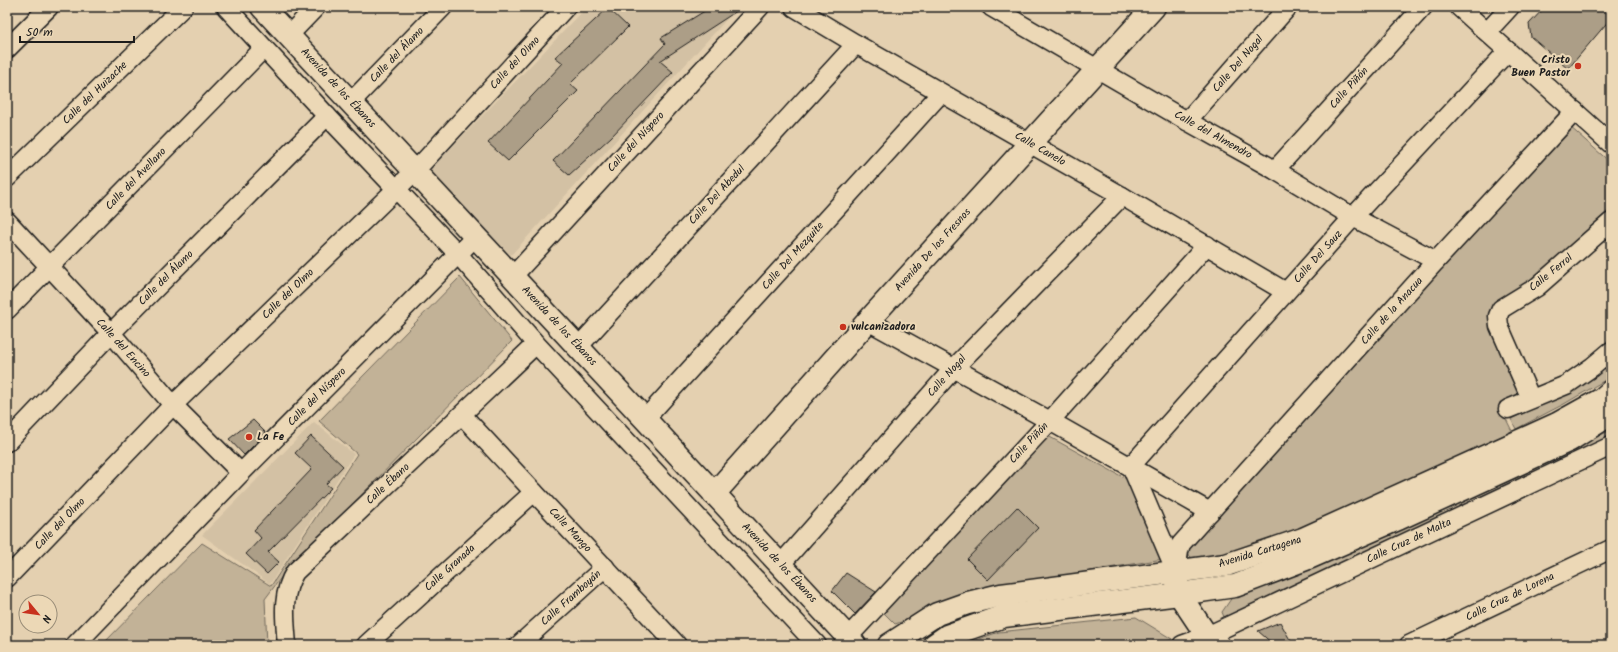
<svg xmlns="http://www.w3.org/2000/svg" width="1618" height="652" viewBox="0 0 1618 652" font-family="Kalam,sans-serif">
<rect width="100%" height="100%" fill="#e4d0b0"/>
<filter id="ink" filterUnits="userSpaceOnUse"><feTurbulence type="fractalNoise" baseFrequency=".025" numOctaves="2"/><feDisplacementMap in="SourceGraphic" scale="8" xChannelSelector="R" yChannelSelector="G"/><feConvolveMatrix kernelMatrix="1 2 1 2 8 2 1 2 1" color-interpolation-filters="sRGB"/></filter>
<g filter="url(#ink)">
<!-- built -->
<g fill="#d3c1a4">
<path d="M 587,7 L 738,7 L 511,255 L 427,173 Z"/>
<path d="M 314,422 L 354,454 L 270,584 L 202,535 Z"/>
</g>
<!-- green -->
<g fill="#c2b297" stroke="#6f675a">
<path d="M 1569,126 L 1611,163 L 1611,208 L 1537,278 L 1489,313 L 1520,397 L 1499,405 L 1512,431 L 1335,516 L 1243,549 L 1194,561 L 1187,552 Z"/>
<path d="M 460,277 L 512,341 L 283,575 L 265,599 L 267,645 L 102,645 L 202,543 L 271,586 L 357,454 L 319,421 Z"/>
<path d="M 1611,362 L 1611,375 L 1607,379 L 1564,404 L 1516,429 L 1511,419 L 1573,390 Z"/>
<path d="M 1607,432 L 1611,439 L 1254,607 L 1224,617 L 1222,612 L 1233,596 L 1412,523 Z"/>
<path d="M 1048,436 L 1130,481 L 1163,559 L 1024,582 L 895,624 L 883,612 Z"/>
<path d="M 1136,617 L 1172,639 L 1158,645 L 961,645 L 999,632 Z"/>
</g>
<!-- building -->
<g fill="#ac9e87" stroke="#1c1c1c">
<path d="M 711,7 L 743,7 L 660,61 L 673,72 L 611,137 L 569,175 L 553,161 L 665,44 L 661,38 Z"/>
<path d="M 1545,7 L 1611,7 L 1611,18 L 1568,69 L 1531,37 L 1529,24 Z"/>
<path d="M 608,8 L 628,27 L 570,84 L 578,91 L 508,161 L 488,143 L 563,63 L 555,57 Z"/>
<path d="M 253,420 L 266,433 L 244,455 L 229,439 Z"/>
<path d="M 311,436 L 343,466 L 326,484 L 331,488 L 268,552 L 279,562 L 267,574 L 246,554 L 261,538 L 254,530 L 312,469 L 295,453 Z"/>
<path d="M 1017,507 L 1038,528 L 988,580 L 967,559 Z"/>
<path d="M 846,573 L 876,592 L 855,614 L 832,591 Z"/>
<path d="M 1280,622 L 1293,645 L 1274,645 L 1258,631 Z"/>
</g>
<g fill="none" stroke-linecap="round" stroke-linejoin="round">
<defs>
<g id="street">
<path d="M 226,7 L 327,116 L 458,254 L 536,344 L 817,645"/>
<path d="M 794,7 L 856,44 L 1122,196 L 1286,292"/>
<path d="M 991,7 L 1187,121 L 1275,170 L 1353,217 L 1436,261"/>
<path d="M 1459,7 L 1611,144"/>
<path d="M 1487,32 L 1510,7"/>
<path d="M 289,35 L 316,7"/>
<path d="M 7,49 L 49,7"/>
<path d="M 351,102 L 443,7"/>
<path d="M 1187,121 L 1288,7"/>
<path d="M 1275,170 L 1423,7"/>
<path d="M 7,178 L 183,7"/>
<path d="M 7,221 L 111,333 L 173,405 L 241,473"/>
<path d="M 513,276 L 760,7"/>
<path d="M 7,310 L 264,48"/>
<path d="M 868,321 L 1050,421 L 1210,512"/>
<path d="M 579,346 L 856,44"/>
<path d="M 1531,399 L 1499,326 L 1498,316 L 1501,309 L 1537,287 L 1611,222"/>
<path d="M 1508,409 L 1566,385 L 1592,367 L 1611,351"/>
<path d="M 462,415 L 677,645"/>
<path d="M 645,419 L 941,93"/>
<path d="M 7,442 L 111,333 L 327,116"/>
<path d="M 781,564 L 954,368 L 1122,196"/>
<path d="M 1176,572 L 1131,466 L 1353,217 L 1508,51"/>
<path d="M 1176,572 L 1179,551 L 1181,544 L 1436,261 L 1575,111"/>
<path d="M 7,578 L 173,405 L 415,171 L 566,7"/>
<path d="M 848,637 L 1050,421 L 1207,245"/>
<path d="M 75,645 L 241,473 L 476,236"/>
<path d="M 287,645 C 285,620 281,594 295,572 L 536,344"/>
<path d="M 366,645 L 534,492"/>
<path d="M 519,645 L 605,567"/>
<path d="M 1182,645 L 1207,636 L 1611,446"/>
<path d="M 1409,645 L 1611,549"/>
</g>
<g id="secondary">
<path d="M 262,7 L 855,645"/>
<path d="M 714,494 L 868,321 L 1154,7"/>
<path d="M 1177,582 L 1179,594 L 1207,636 L 1218,645"/>
<path d="M 889,645 L 937,614 L 968,603 L 1001,595 L 1226,565 L 1303,539 L 1557,424 L 1602,399 L 1611,391"/>
<path d="M 934,645 L 947,636 L 1004,616 L 1179,594 L 1235,586 L 1311,557 L 1398,519 L 1570,440 L 1611,414"/>
</g>
</defs>
<!-- street casing -->
<use href="#street" stroke="#1c1c1c" stroke-width="21"/>
<!-- secondary casing -->
<use href="#secondary" stroke="#1c1c1c" stroke-width="25"/>
<!-- street -->
<use href="#street" stroke="#ecd8b6" stroke-width="18"/>
<!-- secondary -->
<use href="#secondary" stroke="#ecd8b6" stroke-width="22"/>
</g>
</g>
<!-- markers -->
<g fill="#c8321e" stroke="#ecd8b6" stroke-width="1.5">
<circle cx="1578" cy="66" r="4"/>
<circle cx="843" cy="327" r="4"/>
<circle cx="249" cy="437" r="4"/>
</g>
<g text-anchor="middle" dominant-baseline="central" stroke-width="4" stroke-linejoin="round" paint-order="stroke">
<!-- street labels -->
<g font-size="11" fill="#1c1c1c" stroke="#ecd8b6">
<text transform="translate(397 55) rotate(-46)">Calle del Álamo</text>
<text transform="translate(515 63) rotate(-47)">Calle del Olmo</text>
<text transform="translate(1238 64) rotate(-49)">Calle Del Nogal</text>
<text transform="translate(338 88) rotate(47)">Avenida de los Ébanos</text>
<text transform="translate(1349 88) rotate(-48)">Calle Piñón</text>
<text transform="translate(95 93) rotate(-44)">Calle del Huizache</text>
<text transform="translate(1213 135) rotate(29)">Calle del Almendro</text>
<text transform="translate(636 142) rotate(-47)">Calle del Níspero</text>
<text transform="translate(1040 149) rotate(30)">Calle Canelo</text>
<text transform="translate(136 179) rotate(-46)">Calle del Avellano</text>
<text transform="translate(717 195) rotate(-47)">Calle Del Abedul</text>
<text transform="translate(933 250) rotate(-48)">Avenida De los Fresnos</text>
<text transform="translate(793 256) rotate(-48)">Calle Del Mezquite</text>
<text transform="translate(1318 257) rotate(-48)">Calle Del Sauz</text>
<text transform="translate(1551 273) rotate(-39)">Calle Ferrol</text>
<text transform="translate(166 278) rotate(-45)">Calle del Álamo</text>
<text transform="translate(288 294) rotate(-44)">Calle del Olmo</text>
<text transform="translate(1392 311) rotate(-48)">Calle de la Anacua</text>
<text transform="translate(559 326) rotate(47)">Avenida de los Ébanos</text>
<text transform="translate(123 348) rotate(48)">Calle del Encino</text>
<text transform="translate(947 376) rotate(-48)">Calle Nogal</text>
<text transform="translate(317 397) rotate(-45)">Calle del Níspero</text>
<text transform="translate(1029 443) rotate(-47)">Calle Piñón</text>
<text transform="translate(388 484) rotate(-43)">Calle Ébano</text>
<text transform="translate(60 524) rotate(-46)">Calle del Olmo</text>
<text transform="translate(570 530) rotate(47)">Calle Mango</text>
<text transform="translate(1409 541) rotate(-25)">Calle Cruz de Malta</text>
<text transform="translate(1260 552) rotate(-17)">Avenida Cartagena</text>
<text transform="translate(779 563) rotate(47)">Avenida de los Ébanos</text>
<text transform="translate(450 568) rotate(-42)">Calle Granada</text>
<text transform="translate(1510 597) rotate(-26)">Calle Cruz de Lorena</text>
<text transform="translate(571 598) rotate(-42)">Calle Framboyán</text>
</g>
<!-- poi labels -->
<g font-size="11" font-weight="bold" fill="#1c1c1c" stroke="#ecd8b6" text-anchor="start">
<text x="1570" y="60" text-anchor="end">Cristo<tspan x="1570" dy="13">Buen Pastor</tspan></text>
<text x="851" y="327">vulcanizadora</text>
<text x="257" y="437">La Fe</text>
</g>
</g>
<!-- margin -->
<rect width="1618" height="652" fill="none" stroke="#ecd8b6" stroke-width="24"/>
<rect x="12" y="12" width="1594" height="628" fill="none" stroke="#1c1c1c" stroke-width="1.5" filter="url(#ink)"/>
<!-- north arrow -->
<g transform="translate(38 614) rotate(119)"><circle r="19" fill="#ecd8b6" stroke="#998d78"/>
<path d="M0-3L7 15L0 10L-7 15Z" fill="#c8321e"/>
<text y="-6" font-size="11" font-weight="bold" text-anchor="middle" fill="#1c1c1c">N</text>
</g>
<!-- scale -->
<path d="M20 36v6h114v-6" fill="none" stroke="#1c1c1c" stroke-width="2"/>
<text x="26" y="36" font-size="12" fill="#1c1c1c" stroke="#ecd8b6" stroke-width="3" paint-order="stroke">50 m</text>
</svg>
